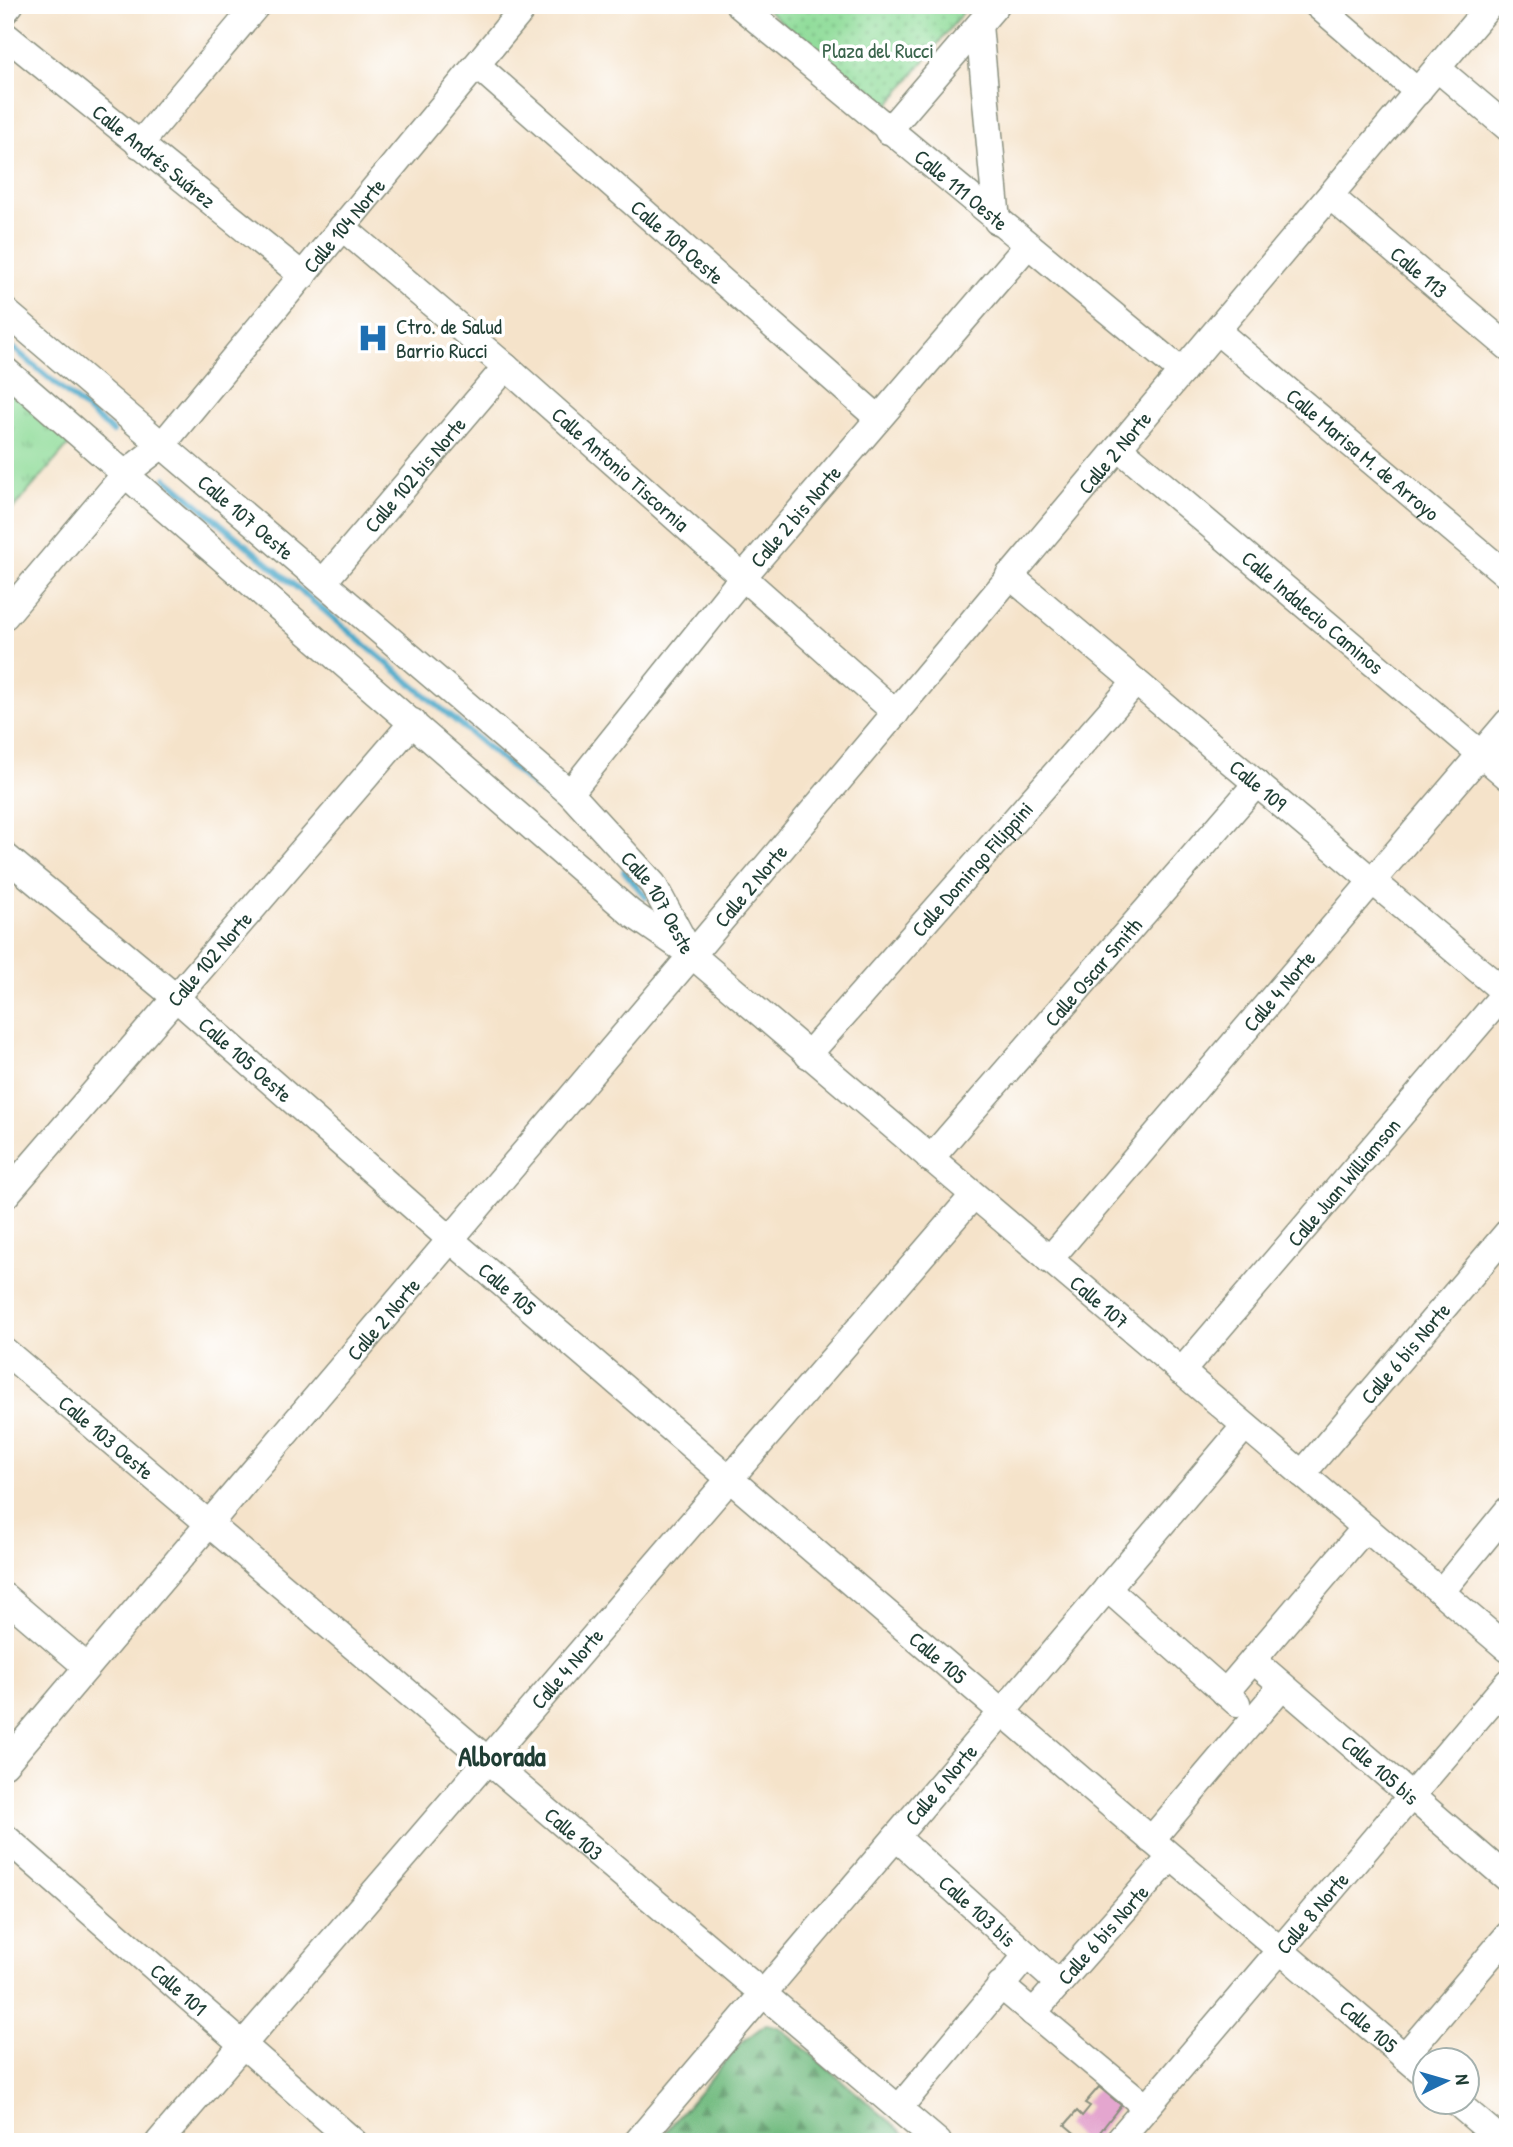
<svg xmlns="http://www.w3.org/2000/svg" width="1513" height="2147" viewBox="0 0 1513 2147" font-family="'Patrick Hand',sans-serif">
<defs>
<pattern id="grass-tufts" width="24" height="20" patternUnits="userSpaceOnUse" patternTransform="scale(1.75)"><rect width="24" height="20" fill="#8fdc99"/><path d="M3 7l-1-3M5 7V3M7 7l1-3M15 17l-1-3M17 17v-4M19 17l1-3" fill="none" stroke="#74b47e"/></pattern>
<pattern id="forest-firs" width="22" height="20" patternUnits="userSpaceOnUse" patternTransform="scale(1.75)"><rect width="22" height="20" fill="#73bc81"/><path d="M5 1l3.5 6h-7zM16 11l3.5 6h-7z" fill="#5e9a6a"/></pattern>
<pattern id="park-dots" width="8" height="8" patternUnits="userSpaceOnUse" patternTransform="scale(1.75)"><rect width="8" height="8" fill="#8fdc99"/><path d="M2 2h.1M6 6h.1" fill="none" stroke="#74b47e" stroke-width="1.8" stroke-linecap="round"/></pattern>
</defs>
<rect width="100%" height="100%" fill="#fff"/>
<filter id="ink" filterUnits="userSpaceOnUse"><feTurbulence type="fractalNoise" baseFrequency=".0143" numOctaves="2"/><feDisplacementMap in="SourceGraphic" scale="14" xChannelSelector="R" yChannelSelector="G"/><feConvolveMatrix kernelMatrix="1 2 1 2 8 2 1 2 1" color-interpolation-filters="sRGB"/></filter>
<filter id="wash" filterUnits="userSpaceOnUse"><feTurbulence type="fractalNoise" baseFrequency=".00686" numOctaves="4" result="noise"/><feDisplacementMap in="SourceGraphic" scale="28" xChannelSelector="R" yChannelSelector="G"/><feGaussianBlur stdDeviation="1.57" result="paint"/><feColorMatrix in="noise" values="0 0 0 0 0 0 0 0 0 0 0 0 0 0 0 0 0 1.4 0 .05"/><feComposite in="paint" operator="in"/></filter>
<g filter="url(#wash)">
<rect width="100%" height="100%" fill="#f5e3ca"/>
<!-- grass -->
<path fill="url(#grass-tufts)" stroke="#578c66" stroke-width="2" d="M 5,383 L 73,440 L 5,518 Z"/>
<!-- forest -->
<path fill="url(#forest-firs)" stroke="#497c5a" stroke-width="2" d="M 766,2024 L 779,2027 L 914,2142 L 657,2142 L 741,2043 Z"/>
<!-- park -->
<path fill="url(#park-dots)" stroke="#578c66" stroke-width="2" d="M 762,5 L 969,5 L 883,112 Z"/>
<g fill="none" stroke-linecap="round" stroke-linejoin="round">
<!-- stream -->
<g stroke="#49a7c8" stroke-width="6">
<path d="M 5,341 L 113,432"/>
<path d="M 166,478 L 586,830"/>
<path d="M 624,871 L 646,897"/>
</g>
</g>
<g id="blocks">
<!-- building -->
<path fill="#e4a6cf" d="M 1099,2087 L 1121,2105 L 1092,2142 L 1085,2142 L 1065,2125 L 1077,2111 L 1082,2116 L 1090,2106 L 1085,2103 Z"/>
</g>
</g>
<g filter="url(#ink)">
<use href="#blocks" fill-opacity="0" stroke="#8a907f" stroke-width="2"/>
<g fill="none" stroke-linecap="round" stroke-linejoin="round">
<defs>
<g id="minor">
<path id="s1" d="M 739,5 L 1182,372"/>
<path d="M 1317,5 L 1418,92"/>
<path d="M 5,11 L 10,5"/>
<path d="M 979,25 L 997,221"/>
<path id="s2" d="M 5,35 L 303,276"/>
<path id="s3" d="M 478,66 L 878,418"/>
<path d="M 1437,68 L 1508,128"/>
<path d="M 888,131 L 996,5"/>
<path d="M 139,145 L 257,5"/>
<path id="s4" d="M 1330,196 L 1508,347"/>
<path id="s5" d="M 342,227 L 506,367 L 896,713"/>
<path id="s6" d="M 5,311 L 570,793 L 653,884 L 689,951"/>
<path id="s7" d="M 1217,331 L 1508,576"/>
<path id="s8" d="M 5,370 L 631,913 L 692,955 L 1508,1649"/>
<path id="s9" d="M 1119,448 L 1508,777"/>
<path id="s10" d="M 1009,575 L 1508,995"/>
<path id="s11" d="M 324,581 L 506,367"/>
<path id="s12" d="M 5,616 L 126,473 L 162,445 L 526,5"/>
<path id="s13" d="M 570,793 L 742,578 L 1027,246"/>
<path id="s14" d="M 5,856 L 175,997 L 450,1239 L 1426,2075"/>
<path id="s15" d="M 808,1055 L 1136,682"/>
<path id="s16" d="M 930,1159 L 1257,783"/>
<path id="s17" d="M 5,1196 L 413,722"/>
<path id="s18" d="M 1049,1260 L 1508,722"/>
<path id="s19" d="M 5,1351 L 938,2142"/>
<path id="s20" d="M 1181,1372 L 1505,993"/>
<path id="s21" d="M 1302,1474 L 1508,1232"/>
<path d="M 1107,1588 L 1237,1703"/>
<path d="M 1441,1592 L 1508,1510"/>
<path d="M 5,1597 L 87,1667"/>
<path id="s22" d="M 1253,1660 L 1508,1879"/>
<path d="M 1225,1693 L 1365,1528"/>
<path id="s23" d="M 5,1764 L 692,955 L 1490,5"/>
<path id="s24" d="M 5,1837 L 354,2142"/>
<path id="s25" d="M 896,1837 L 1059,1984"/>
<path d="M 1151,1840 L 1282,1686"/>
<path d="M 1000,1985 L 1146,2107"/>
<path id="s26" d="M 1033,2013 L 1171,1857"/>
<path d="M 1404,2057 L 1508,1935"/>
<path d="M 1456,2102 L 1503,2142"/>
<path d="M 899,2108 L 1027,1955"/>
<path id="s27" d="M 159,2142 L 973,1196"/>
<path id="s28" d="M 637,2142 L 1245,1426"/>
<path id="s29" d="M 1117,2142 L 1508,1682"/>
</g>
</defs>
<!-- minor casing -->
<use href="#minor" stroke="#8a907f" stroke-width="29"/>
<!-- minor -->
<use href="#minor" stroke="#fff" stroke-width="26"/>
</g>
</g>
<!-- icons -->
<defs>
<symbol id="hospital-bare" viewBox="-9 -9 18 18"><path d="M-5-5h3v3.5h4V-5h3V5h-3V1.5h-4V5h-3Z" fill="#1f6fb2" stroke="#fff" stroke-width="2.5" paint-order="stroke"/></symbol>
</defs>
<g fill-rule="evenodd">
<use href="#hospital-bare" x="351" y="316" width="44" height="44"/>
</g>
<g text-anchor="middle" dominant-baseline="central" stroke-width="7" stroke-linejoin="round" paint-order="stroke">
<!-- park labels -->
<g font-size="21" fill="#3b654d" stroke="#fff">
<text x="878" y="50">Plaza del Rucci</text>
</g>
<!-- street labels -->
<g font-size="21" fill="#1f3d34" stroke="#fff">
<text stroke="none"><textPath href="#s2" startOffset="192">Calle Andrés Suárez</textPath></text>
<text stroke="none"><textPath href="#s1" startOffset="289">Calle 111 Oeste</textPath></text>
<text stroke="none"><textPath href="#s12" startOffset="518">Calle 104 Norte</textPath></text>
<text stroke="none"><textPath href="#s3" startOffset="266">Calle 109 Oeste</textPath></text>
<text stroke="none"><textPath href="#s4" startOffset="117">Calle 113</textPath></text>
<text stroke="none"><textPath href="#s23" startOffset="1718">Calle 2 Norte</textPath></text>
<text stroke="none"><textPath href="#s7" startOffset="191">Calle Marisa M. de Arroyo</textPath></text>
<text stroke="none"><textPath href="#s5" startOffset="369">Calle Antonio Tiscornia</textPath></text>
<text stroke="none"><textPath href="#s11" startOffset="140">Calle 102 bis Norte</textPath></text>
<text stroke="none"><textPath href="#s6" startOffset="317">Calle 107 Oeste</textPath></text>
<text stroke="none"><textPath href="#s13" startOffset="357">Calle 2 bis Norte</textPath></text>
<text stroke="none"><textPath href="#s9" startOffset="254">Calle Indalecio Caminos</textPath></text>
<text stroke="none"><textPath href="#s10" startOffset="326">Calle 109</textPath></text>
<text stroke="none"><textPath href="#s15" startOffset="248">Calle Domingo Filippini</textPath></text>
<text stroke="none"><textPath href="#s23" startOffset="1152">Calle 2 Norte</textPath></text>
<text stroke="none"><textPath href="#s6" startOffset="884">Calle 107 Oeste</textPath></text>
<text stroke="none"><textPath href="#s17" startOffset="313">Calle 102 Norte</textPath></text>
<text stroke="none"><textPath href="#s16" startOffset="248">Calle Oscar Smith</textPath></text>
<text stroke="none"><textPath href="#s18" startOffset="354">Calle 4 Norte</textPath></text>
<text stroke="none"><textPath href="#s14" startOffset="315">Calle 105 Oeste</textPath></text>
<text stroke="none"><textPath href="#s20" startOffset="250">Calle Juan Williamson</textPath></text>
<text stroke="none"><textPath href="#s14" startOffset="663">Calle 105</textPath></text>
<text stroke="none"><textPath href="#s8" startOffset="1438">Calle 107</textPath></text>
<text stroke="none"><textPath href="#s23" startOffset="584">Calle 2 Norte</textPath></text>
<text stroke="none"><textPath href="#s21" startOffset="159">Calle 6 bis Norte</textPath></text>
<text stroke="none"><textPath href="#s19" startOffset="133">Calle 103 Oeste</textPath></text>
<text stroke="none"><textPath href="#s14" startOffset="1230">Calle 105</textPath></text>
<text stroke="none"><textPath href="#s27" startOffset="625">Calle 4 Norte</textPath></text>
<text stroke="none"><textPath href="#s22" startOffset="168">Calle 105 bis</textPath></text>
<text stroke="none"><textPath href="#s28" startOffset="469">Calle 6 Norte</textPath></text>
<text stroke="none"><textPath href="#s19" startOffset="746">Calle 103</textPath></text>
<text stroke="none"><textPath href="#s25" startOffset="110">Calle 103 bis</textPath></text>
<text stroke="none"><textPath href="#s29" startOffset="301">Calle 8 Norte</textPath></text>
<text stroke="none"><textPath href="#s26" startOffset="105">Calle 6 bis Norte</textPath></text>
<text stroke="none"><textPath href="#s24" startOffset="231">Calle 101</textPath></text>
<text stroke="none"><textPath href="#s14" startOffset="1797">Calle 105</textPath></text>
</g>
<!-- poi labels -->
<g font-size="21" fill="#1f3d34" stroke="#fff" text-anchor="start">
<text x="396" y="326">Ctro. de Salud<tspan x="396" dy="24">Barrio Rucci</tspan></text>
</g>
<!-- district labels -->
<g font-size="28" font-weight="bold" fill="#1f3d34" stroke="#fff">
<text x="502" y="1756">Alborada</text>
</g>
</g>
<!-- margin -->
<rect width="1513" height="2147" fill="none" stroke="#fff" stroke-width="28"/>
<!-- north arrow -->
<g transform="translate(1446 2081) rotate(85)"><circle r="33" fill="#ffffff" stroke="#a5b1ae" stroke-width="2"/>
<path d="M0-5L12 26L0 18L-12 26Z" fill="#1f6fb2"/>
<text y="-10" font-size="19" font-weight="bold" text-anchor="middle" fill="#1f3d34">N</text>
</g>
</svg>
